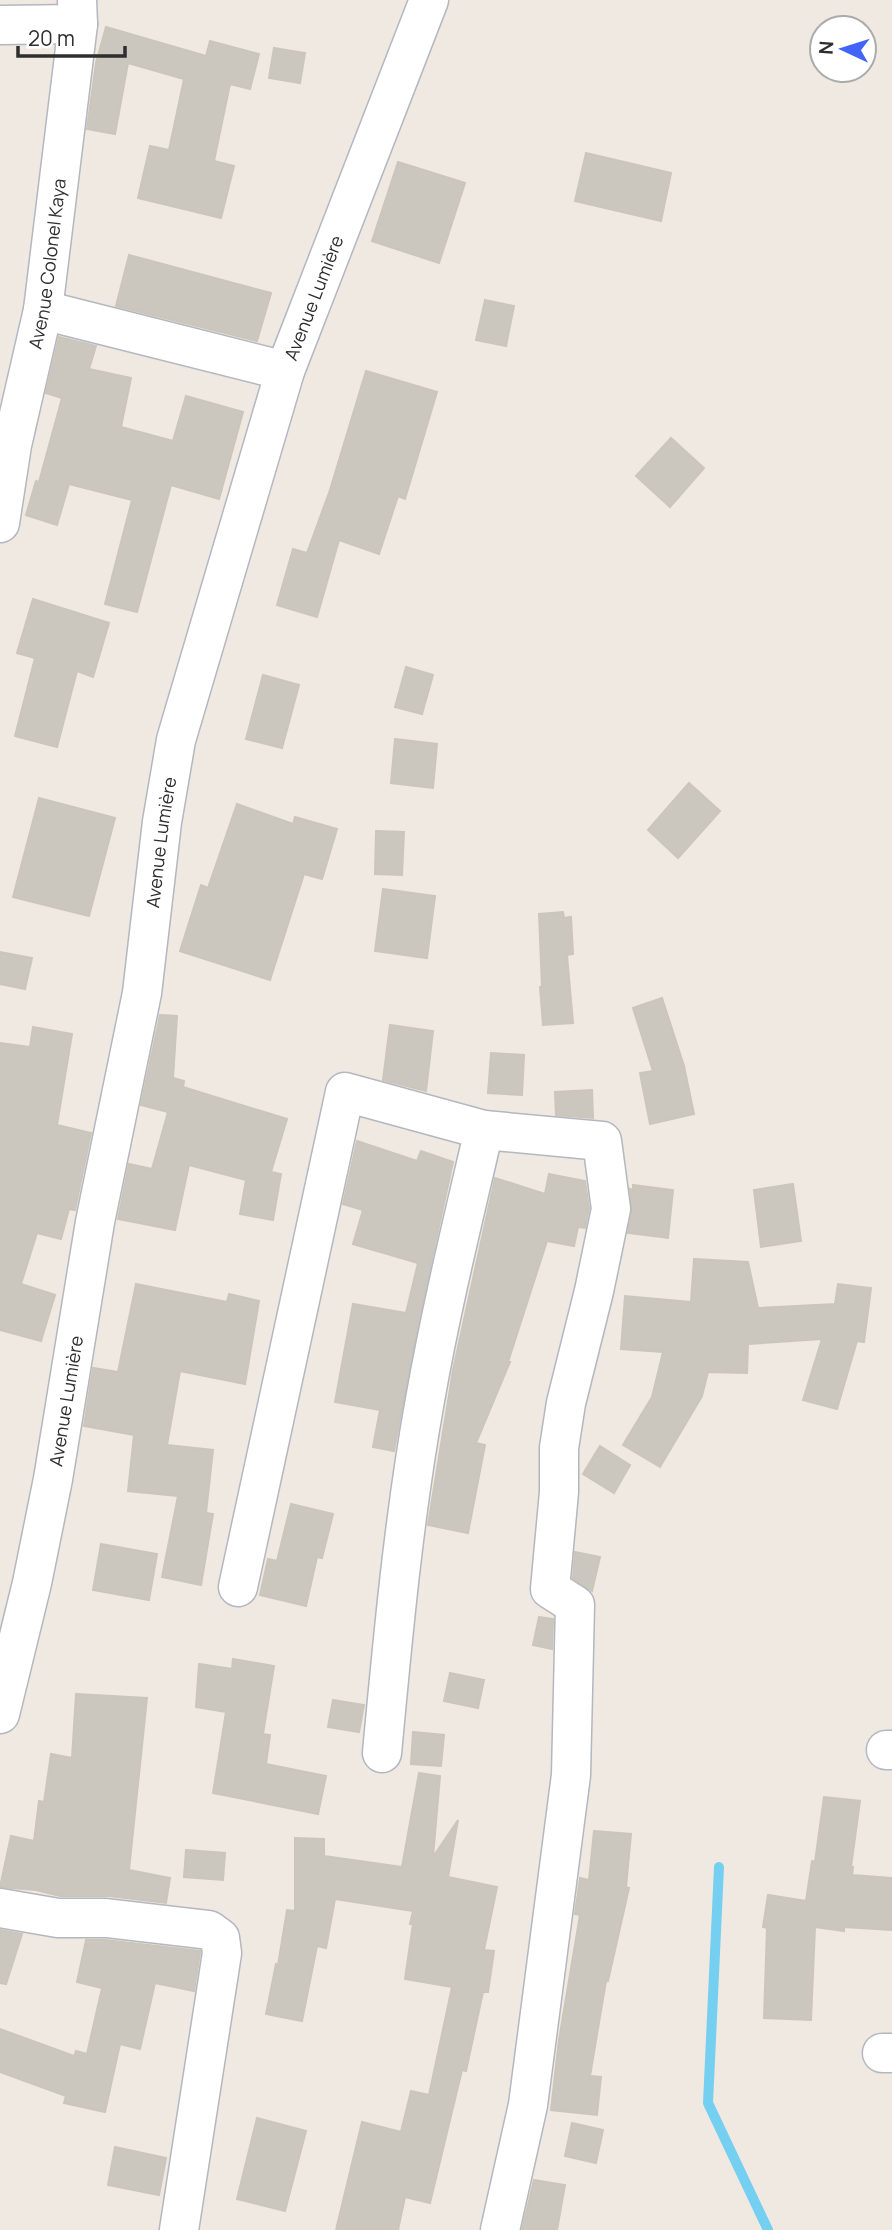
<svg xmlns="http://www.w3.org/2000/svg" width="892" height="2230" viewBox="0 0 892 2230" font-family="Manrope,sans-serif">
<rect width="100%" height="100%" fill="#efe9e1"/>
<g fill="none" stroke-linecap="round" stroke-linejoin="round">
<!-- stream -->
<path stroke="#75cff0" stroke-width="10" d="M 719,1867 L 708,2103 L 768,2230"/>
</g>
<!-- building -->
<g fill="#cbc7bf" stroke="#cbc5ba" stroke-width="2">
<path d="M 106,27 L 206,56 L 210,41 L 259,54 L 250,89 L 230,84 L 214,161 L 234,166 L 221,218 L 138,198 L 150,146 L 169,150 L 184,79 L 128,63 L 115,134 L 87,129 L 96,63 Z"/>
<path d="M 274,48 L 305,53 L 300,83 L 269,78 Z"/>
<path d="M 586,153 L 671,173 L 661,221 L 575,201 Z"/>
<path d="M 398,162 L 465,183 L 439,263 L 372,241 Z"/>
<path d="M 129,255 L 271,293 L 257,341 L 116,306 Z"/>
<path d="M 485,300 L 514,306 L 506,346 L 476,340 Z"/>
<path d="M 59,337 L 96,346 L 89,369 L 131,378 L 121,427 L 173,441 L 186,396 L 243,412 L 219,499 L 171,485 L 137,612 L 105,604 L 132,500 L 69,484 L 57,525 L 26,515 L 36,481 L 39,482 L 62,398 L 46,393 Z"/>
<path d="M 366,371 L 437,392 L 405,499 L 398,496 L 379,554 L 339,540 L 317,617 L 277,605 L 293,549 L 307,553 L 330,490 Z"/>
<path d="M 671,438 L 704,468 L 670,507 L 636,476 Z"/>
<path d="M 33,599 L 109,623 L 93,677 L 77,671 L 57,747 L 15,736 L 35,658 L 17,653 Z"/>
<path d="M 406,667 L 433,675 L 422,714 L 395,707 Z"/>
<path d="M 263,675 L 299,685 L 282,748 L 246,739 Z"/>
<path d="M 395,739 L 437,744 L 433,788 L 391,783 Z"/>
<path d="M 689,783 L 720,811 L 678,858 L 648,830 Z"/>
<path d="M 39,798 L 115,818 L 89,916 L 13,897 Z"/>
<path d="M 237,804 L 293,824 L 295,817 L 337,829 L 322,879 L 304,874 L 270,980 L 180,951 L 201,885 L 208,888 Z"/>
<path d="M 376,831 L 404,832 L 402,875 L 375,874 Z"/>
<path d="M 383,889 L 435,896 L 427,958 L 375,951 Z"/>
<path d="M 563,912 L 564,918 L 571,917 L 573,954 L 567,955 L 573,1023 L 543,1025 L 540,987 L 542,987 L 539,914 Z"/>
<path d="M 0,952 L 32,958 L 25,989 L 0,984 Z"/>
<path d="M 662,998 L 684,1066 L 694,1114 L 650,1124 L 640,1073 L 653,1071 L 633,1008 Z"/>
<path d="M 160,1015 L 177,1016 L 173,1078 L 184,1081 L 183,1087 L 287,1119 L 271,1172 L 281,1174 L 273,1220 L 240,1214 L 246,1180 L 189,1165 L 175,1230 L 118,1219 L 129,1164 L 152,1169 L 168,1112 L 141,1105 Z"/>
<path d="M 390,1025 L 433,1031 L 426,1091 L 383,1080 Z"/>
<path d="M 33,1027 L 72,1034 L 57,1125 L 91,1133 L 75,1210 L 69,1209 L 61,1239 L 37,1233 L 21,1284 L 55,1295 L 41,1341 L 0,1330 L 0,1043 L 30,1047 Z"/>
<path d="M 491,1053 L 524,1055 L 522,1095 L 488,1093 Z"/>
<path d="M 592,1090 L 593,1118 L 556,1115 L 555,1092 Z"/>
<path d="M 357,1141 L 417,1161 L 421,1151 L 453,1162 L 417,1328 L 394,1451 L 373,1447 L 380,1410 L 335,1402 L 353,1304 L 406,1313 L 418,1263 L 353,1244 L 363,1210 L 343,1204 Z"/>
<path d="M 549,1174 L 585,1181 L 589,1208 L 585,1228 L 578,1227 L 574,1246 L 547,1241 L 508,1362 L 510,1362 L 476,1443 L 485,1445 L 468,1533 L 428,1525 L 453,1370 L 495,1178 L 545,1194 Z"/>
<path d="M 793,1184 L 801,1241 L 761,1247 L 754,1190 Z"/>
<path d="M 633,1185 L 673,1190 L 668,1238 L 628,1233 L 632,1213 L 630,1189 L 633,1190 Z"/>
<path d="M 694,1259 L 748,1262 L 758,1308 L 835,1304 L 838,1284 L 871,1288 L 864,1342 L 857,1341 L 837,1409 L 803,1400 L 822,1339 L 748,1344 L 747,1373 L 708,1372 L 702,1396 L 660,1467 L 623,1445 L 652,1397 L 663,1352 L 621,1349 L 625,1296 L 691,1302 Z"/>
<path d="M 136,1284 L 227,1302 L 229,1294 L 259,1301 L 245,1384 L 180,1371 L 167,1445 L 213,1450 L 206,1513 L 213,1514 L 201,1585 L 162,1577 L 178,1496 L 128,1491 L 134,1435 L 84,1426 L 93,1368 L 118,1372 Z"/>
<path d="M 600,1446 L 630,1465 L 614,1493 L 583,1474 Z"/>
<path d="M 291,1504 L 333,1514 L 322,1558 L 317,1557 L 306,1606 L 260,1595 L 268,1559 L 277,1561 Z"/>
<path d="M 101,1544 L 157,1554 L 149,1600 L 93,1590 Z"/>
<path d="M 575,1552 L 600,1557 L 592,1591 L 573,1578 Z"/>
<path d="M 539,1617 L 553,1619 L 552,1649 L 533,1645 Z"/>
<path d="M 233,1659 L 274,1666 L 263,1734 L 270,1735 L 266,1764 L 326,1776 L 318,1814 L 213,1793 L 226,1712 L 196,1707 L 199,1664 L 232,1669 Z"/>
<path d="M 450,1673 L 484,1680 L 478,1708 L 444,1701 Z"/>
<path d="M 76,1694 L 147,1698 L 129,1870 L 170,1878 L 166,1903 L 109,1896 L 60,1896 L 36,1890 L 0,1887 L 11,1836 L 34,1841 L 39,1801 L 44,1802 L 51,1754 L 72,1758 Z"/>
<path d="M 333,1700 L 364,1705 L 359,1732 L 328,1727 Z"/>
<path d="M 413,1732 L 444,1735 L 441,1766 L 411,1764 Z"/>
<path d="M 419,1773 L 440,1776 L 433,1857 L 458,1820 L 448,1877 L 497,1887 L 484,1950 L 494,1951 L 488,1992 L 483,1992 L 466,2071 L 462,2070 L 430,2203 L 405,2197 L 398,2230 L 336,2230 L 362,2122 L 401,2132 L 411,2091 L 429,2095 L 452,1987 L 405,1979 L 413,1924 L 410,1924 L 413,1911 L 335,1899 L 326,1948 L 317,1946 L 302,2021 L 266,2014 L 276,1964 L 278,1965 L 287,1910 L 295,1911 L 295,1838 L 324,1839 L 324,1856 L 402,1867 Z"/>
<path d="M 824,1797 L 860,1801 L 851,1867 L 853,1867 L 852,1875 L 892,1878 L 892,1930 L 844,1927 L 844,1931 L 815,1927 L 811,2020 L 764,2018 L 767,1928 L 763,1927 L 768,1895 L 806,1901 L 812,1861 L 815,1862 Z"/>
<path d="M 594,1831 L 631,1834 L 626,1887 L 629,1888 L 608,1981 L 606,1981 L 590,2076 L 601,2077 L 597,2115 L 551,2110 L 559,2040 L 580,1915 L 575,1914 L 580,1878 L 589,1880 Z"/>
<path d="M 186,1850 L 225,1853 L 223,1880 L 184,1877 Z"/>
<path d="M 0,1930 L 22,1934 L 6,1984 L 0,1983 Z"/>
<path d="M 86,1940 L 105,1940 L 200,1951 L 200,1953 L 194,1991 L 155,1983 L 140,2049 L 120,2044 L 105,2112 L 64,2103 L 66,2096 L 0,2072 L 0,2029 L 74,2056 L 76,2051 L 87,2054 L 102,1988 L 77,1982 Z"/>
<path d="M 257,2118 L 306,2131 L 285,2211 L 237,2199 Z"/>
<path d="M 572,2123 L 603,2130 L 596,2163 L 565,2156 Z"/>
<path d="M 115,2147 L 166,2158 L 159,2195 L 108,2185 Z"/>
<path d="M 534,2180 L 565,2185 L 557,2230 L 522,2230 Z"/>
</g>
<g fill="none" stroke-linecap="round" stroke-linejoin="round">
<defs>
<g id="minor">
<path d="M 0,25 L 78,24"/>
<path d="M 43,310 L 285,371"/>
<path id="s1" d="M 0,523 L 12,445 L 43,310 L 78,24 L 77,0"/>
<path d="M 238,1587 L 345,1092 L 484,1130 L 602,1141 L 611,1209 L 594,1291 L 566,1403 L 559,1448 L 559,1492 L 550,1589 L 575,1605 L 571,1775 L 528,2105 L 500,2230"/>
<path id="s2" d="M 0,1714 L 32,1583 L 53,1479 L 95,1222 L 142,993 L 162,822 L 176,740 L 285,371 L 429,0"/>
<path d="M 886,1750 L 892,1750"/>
<path d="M 382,1753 C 393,1635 404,1516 425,1400 C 441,1309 463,1220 484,1130"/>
<path d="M 0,1908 L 58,1918 L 106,1918 L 209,1930 L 220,1938 L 222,1953 L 179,2230"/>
<path d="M 882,2053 L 892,2053"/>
</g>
</defs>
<!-- minor casing -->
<use href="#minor" stroke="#b4b7c1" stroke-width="41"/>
<!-- minor -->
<use href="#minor" stroke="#fff" stroke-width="38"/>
</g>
<g text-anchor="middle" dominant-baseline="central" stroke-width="7" stroke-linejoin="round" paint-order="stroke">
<!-- street labels -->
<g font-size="18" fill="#2e2e2e" stroke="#fff">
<text stroke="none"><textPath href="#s1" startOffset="264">Avenue Colonel Kaya</textPath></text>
<text stroke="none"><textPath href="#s2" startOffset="1454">Avenue Lumière</textPath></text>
<text stroke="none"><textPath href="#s2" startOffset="887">Avenue Lumière</textPath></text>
<text stroke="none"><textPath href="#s2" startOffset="320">Avenue Lumière</textPath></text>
</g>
</g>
<!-- north arrow -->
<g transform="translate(843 49) rotate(274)"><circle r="33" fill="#ffffff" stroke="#ababab" stroke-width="2"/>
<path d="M0-5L12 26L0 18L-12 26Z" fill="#4264fb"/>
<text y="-10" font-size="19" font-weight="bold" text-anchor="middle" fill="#2e2e2e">N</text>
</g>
<!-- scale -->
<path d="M18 46v10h107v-10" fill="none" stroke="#2e2e2e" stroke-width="3.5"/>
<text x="28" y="46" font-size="21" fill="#2e2e2e" stroke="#ffffff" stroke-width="5" paint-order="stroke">20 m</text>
</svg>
